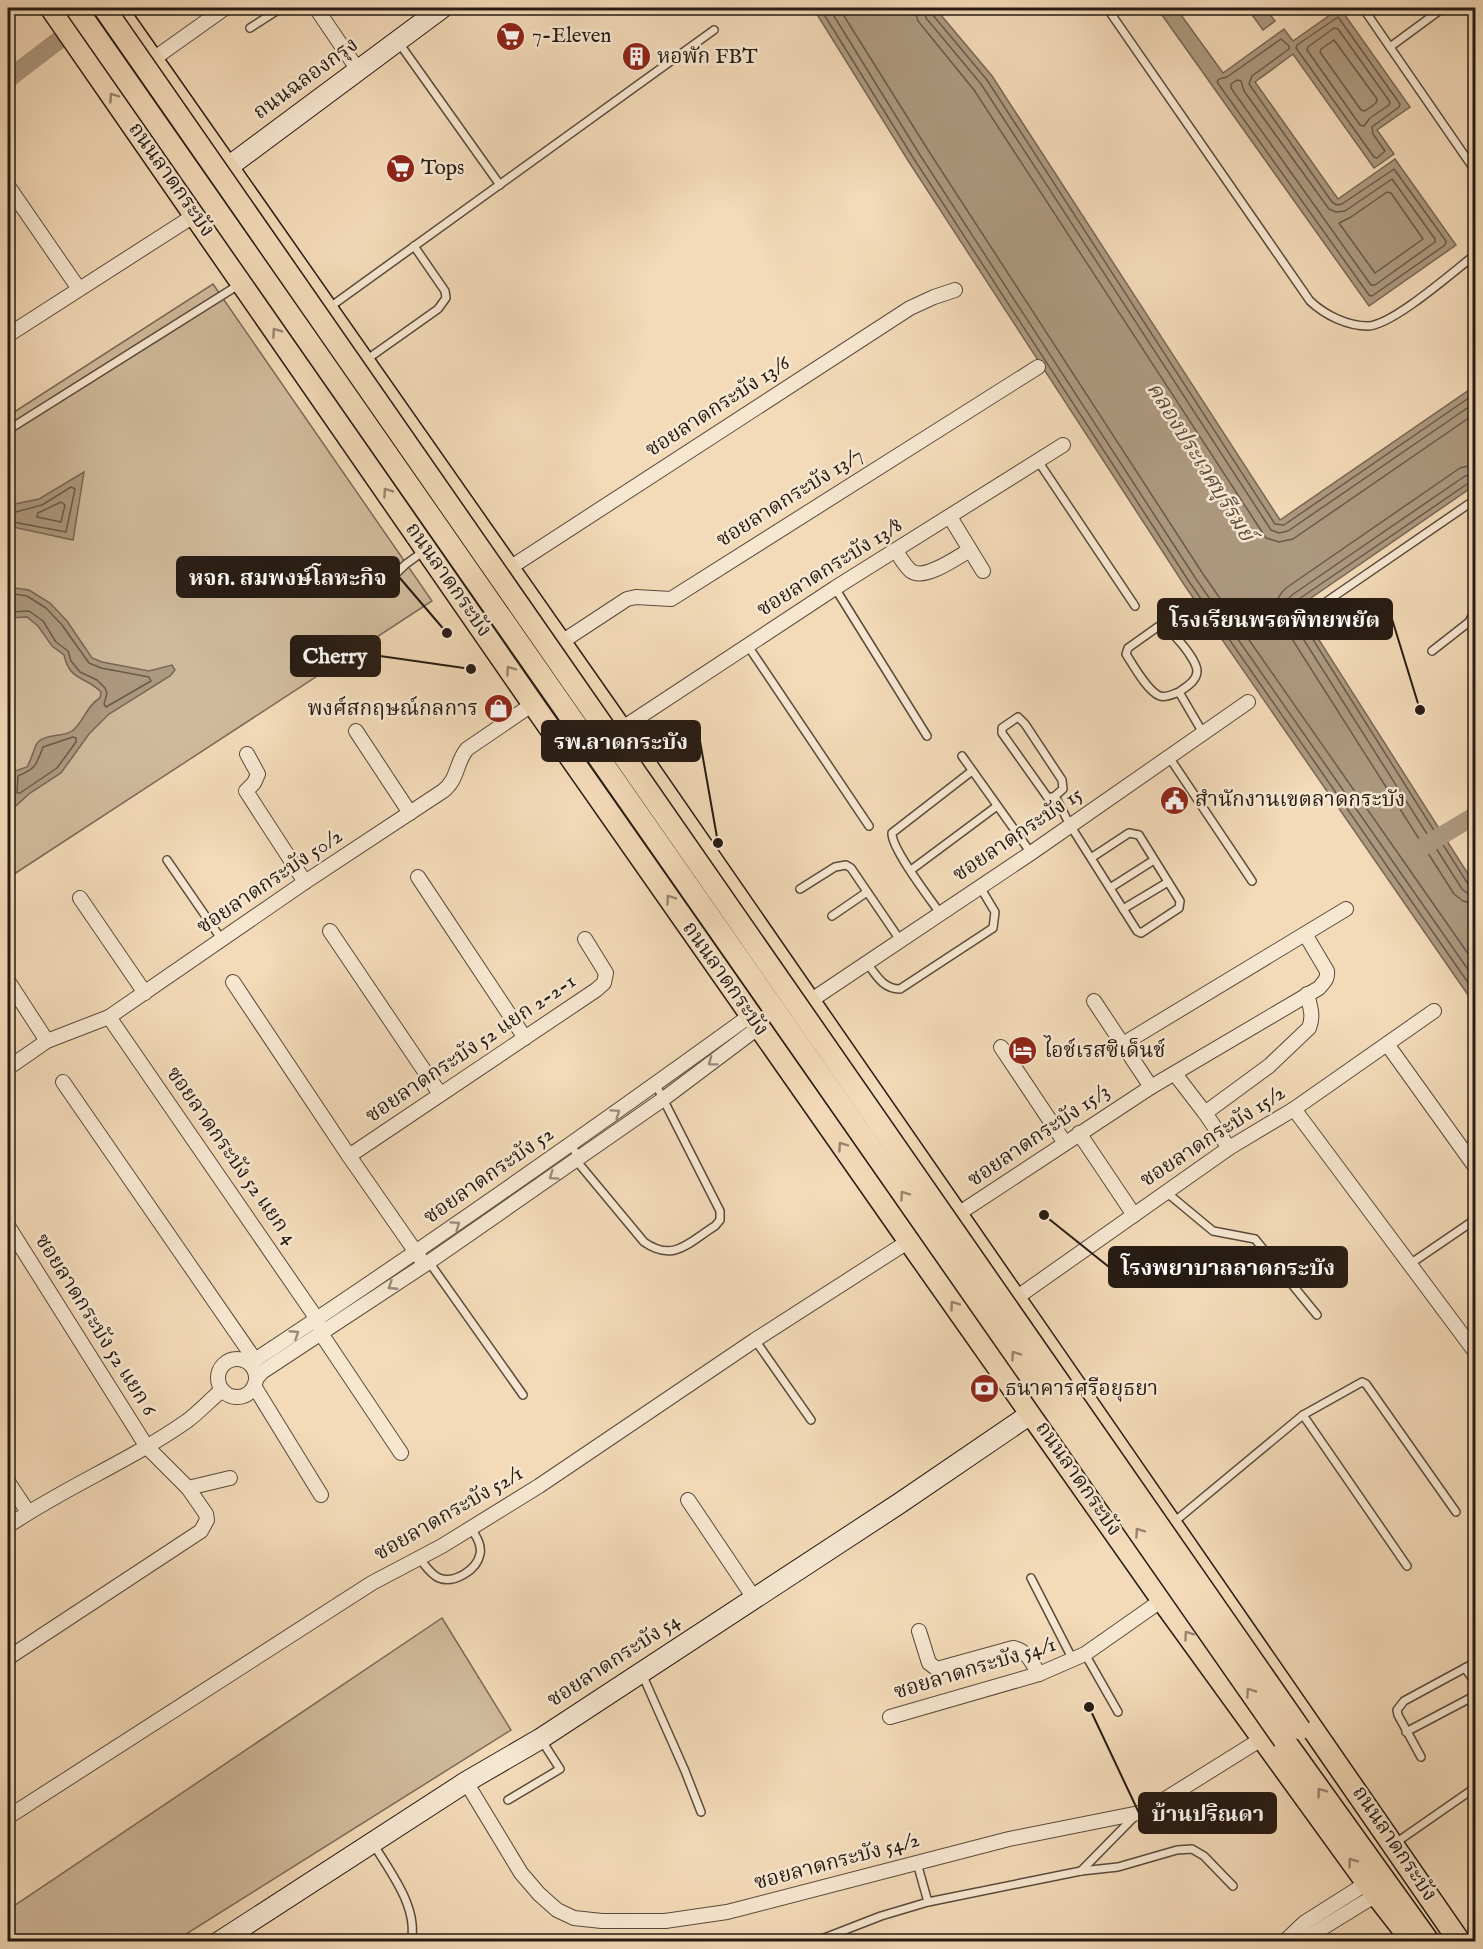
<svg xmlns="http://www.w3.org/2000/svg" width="1483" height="1949" viewBox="0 0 1483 1949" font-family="'IM FELL English','Noto Serif Thai',serif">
<rect width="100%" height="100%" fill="#f3dab8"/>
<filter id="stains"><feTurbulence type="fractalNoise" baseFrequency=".00333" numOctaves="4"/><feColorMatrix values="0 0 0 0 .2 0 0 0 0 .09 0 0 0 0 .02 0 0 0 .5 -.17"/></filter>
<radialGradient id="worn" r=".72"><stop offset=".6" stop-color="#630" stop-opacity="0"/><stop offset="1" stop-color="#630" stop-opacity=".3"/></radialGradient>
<!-- green -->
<g fill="#d0ba9c" stroke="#7b6a58" stroke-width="1.5">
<path d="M 213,284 L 432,601 L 8,878 L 8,416 Z"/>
<path d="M 442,1618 L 511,1730 L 175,1941 L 8,1941 L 8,1910 Z"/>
</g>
<!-- water -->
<g fill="#ad9980" stroke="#776754" stroke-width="1.5">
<path d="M 813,8 L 935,8 L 992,76 L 1280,520 L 1475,386 L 1475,485 L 1298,607 L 1475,885 L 1475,1005 L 1185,586 L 909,162 Z"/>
<path d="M 1157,8 L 1176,8 L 1223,73 L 1284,29 L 1293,41 L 1340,8 L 1410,107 L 1377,130 L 1394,154 L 1374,168 L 1293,54 L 1255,82 L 1338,199 L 1395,159 L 1456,245 L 1369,306 Z"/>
<path d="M 1247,8 L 1265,8 L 1275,21 L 1263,30 Z"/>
<path d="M 84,472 L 73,540 L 8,526 L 8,509 L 15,504 L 39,499 Z"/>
<path d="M 8,587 L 29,590 L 50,603 L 67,621 L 92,658 L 102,662 L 149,671 L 172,665 L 175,670 L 170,676 L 109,714 L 89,734 L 61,773 L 30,793 L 8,813 L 8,791 L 10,788 L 12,772 L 27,767 C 31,760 33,752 36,745 C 42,733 62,738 72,731 C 84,722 86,706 100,698 L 101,692 C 86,676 70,682 64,655 L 52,646 L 38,626 L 27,617 L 8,618 Z"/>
</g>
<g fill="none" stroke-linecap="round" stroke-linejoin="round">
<!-- shore -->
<g stroke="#6a5a4a" stroke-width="1.5">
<path d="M 820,8 L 914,159 L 1190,583 L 1476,994"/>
<path d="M 829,8 L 920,155 L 1196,579 L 1476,981"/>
<path d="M 839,8 L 928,150 L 1203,574 L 1476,965"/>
<path d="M 914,8 L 918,21 L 974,90 L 1266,538 L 1279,542 L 1293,539 L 1476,413"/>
<path d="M 923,8 L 926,18 L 981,84 L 1271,530 L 1279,533 L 1288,531 L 1476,402"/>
<path d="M 931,8 L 932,14 L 987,80 L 1275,524 L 1284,525 L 1476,393"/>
<path d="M 1338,17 L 1400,104 L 1399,107 L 1372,127 L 1373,134 L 1385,151 L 1377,158 L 1374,157 L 1296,48 L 1297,45 Z"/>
<path d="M 1334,28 L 1338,29 L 1390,102 L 1389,105 L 1370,118 L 1364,126 L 1360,125 L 1307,50 L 1308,47 Z"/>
<path d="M 1281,39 L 1289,46 L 1289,49 L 1252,76 L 1249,84 L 1332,202 L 1337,205 L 1342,204 L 1394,169 L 1446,241 L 1445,245 L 1372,296 L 1369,295 L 1217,82 L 1219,79 L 1227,77 Z"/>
<path d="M 1334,40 L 1377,99 L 1376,103 L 1365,111 L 1361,110 L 1320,52 L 1321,49 Z"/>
<path d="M 1237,80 L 1241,81 L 1244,91 L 1329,209 L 1336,212 L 1345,211 L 1392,179 L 1435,239 L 1435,242 L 1375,285 L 1371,285 L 1231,88 L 1231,84 Z"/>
<path d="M 1387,192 L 1391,193 L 1423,239 L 1375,273 L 1339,223 L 1351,217 Z"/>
<path d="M 1476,464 L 1460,468 L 1286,588 C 1276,597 1274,608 1280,620 L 1454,894 L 1463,901 L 1476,904"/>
<path d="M 1476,473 L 1465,476 L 1292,595 C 1285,601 1284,607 1288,615 L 1462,889 L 1467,893 L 1476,895"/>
<path d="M 1476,481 L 1470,482 L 1296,601 L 1293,608 L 1468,884 L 1476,887"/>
<path d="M 61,502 L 65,505 L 61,522 L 37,517 L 38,513 Z"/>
<path d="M 8,514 L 42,505 L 71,487 L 75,489 L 66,532 L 8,521"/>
<path d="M 8,593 L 27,596 L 46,608 L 62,625 L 89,663 L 101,668 L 149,677 L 151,681 L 106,707 L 104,704 L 107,693 L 105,688 L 97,680 L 80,672 L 71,661 L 68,651 L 56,642 L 43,621 L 29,611 L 8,612"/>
<path d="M 73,737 L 76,738 L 76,742 L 57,768 L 20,793 L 17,793 L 18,776 C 36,768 36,766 43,747 Z"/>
</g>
<!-- canal -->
<g stroke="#ad9980" stroke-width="18">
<path d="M 8,79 L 101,8"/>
<path d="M 1424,846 L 1476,815"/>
</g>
<defs>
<g id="lane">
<path d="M 1107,8 L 1310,301 C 1325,315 1347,326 1368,326 C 1393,325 1454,271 1476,254"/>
<path d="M 1363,8 L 1476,172"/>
<path d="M 250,28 L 281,8"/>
<path d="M 399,43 L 500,185"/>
<path d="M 1390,47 L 1443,8"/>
<path d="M 330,307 L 714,30"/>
<path d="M 366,360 L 438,309 L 446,298 L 445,291 L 414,246"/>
<path d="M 8,430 L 240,284"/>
<path d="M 1038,461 L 1135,606"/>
<path d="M 383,586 L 406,564 L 424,551"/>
<path d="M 835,588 L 927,736"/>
<path d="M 1320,606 L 1476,499"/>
<path d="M 748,646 L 869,826"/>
<path d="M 1432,651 L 1469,622 L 1476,608"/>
<path d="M 1179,692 C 1173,694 1166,698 1160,696 C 1148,692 1133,665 1126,654 L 1128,648 L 1159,626 C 1170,626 1197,660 1197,671 C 1197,681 1186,687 1179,692 L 1203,733"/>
<path d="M 962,756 L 1031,853"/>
<path d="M 1169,757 L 1252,881"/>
<path d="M 1055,796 L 1063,789 L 1062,780 L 1025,724 L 1018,717 L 1002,728 L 1002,733 L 1046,795 L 1048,798 L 1055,796 L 1070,825 L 1137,931 L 1141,933 L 1179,908 L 1180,901 L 1139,835 L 1129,833 L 1091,858"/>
<path d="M 167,860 L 222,940"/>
<path d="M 911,870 L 997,806"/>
<path d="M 1110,888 L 1154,860"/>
<path d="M 800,889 L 835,867 L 846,865 L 851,868 L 900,940"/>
<path d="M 1123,909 L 1168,882"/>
<path d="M 940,913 C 930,899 891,848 892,833 L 972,771"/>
<path d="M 832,916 L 867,892"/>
<path d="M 867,963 C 876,975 883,989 900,989 L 993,928 L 995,912 L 980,887"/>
<path d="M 572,1144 L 580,1165 L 644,1242 C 674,1263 689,1242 715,1226 L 720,1220 L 720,1211 L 656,1085"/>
<path d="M 1166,1192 L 1213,1231 L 1255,1239 L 1317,1315"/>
<path d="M 429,1262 L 523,1395"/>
<path d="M 1410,1264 L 1476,1219"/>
<path d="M 755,1340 L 811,1420"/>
<path d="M 1303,1415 L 1407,1566"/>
<path d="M 1174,1522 L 1303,1415 L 1362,1382 L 1366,1384 L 1456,1512"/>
<path d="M 419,1558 C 425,1565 431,1575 439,1578 C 454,1584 477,1570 480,1554 C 482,1545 476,1536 471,1528"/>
<path d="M 1031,1578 L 1073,1660"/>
<path d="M 1085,1654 L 1118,1712"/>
<path d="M 1465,1668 L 1476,1684"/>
<path d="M 642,1674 L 685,1771 L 701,1812"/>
<path d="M 1406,1732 L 1476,1695"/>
<path d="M 1421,1757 L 1398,1715 L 1397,1710 L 1404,1701 L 1476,1662"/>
<path d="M 508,1800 L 560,1769 L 542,1741"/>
<path d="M 1394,1844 L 1476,1787"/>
<path d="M 374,1845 C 390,1872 419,1908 411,1942"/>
<path d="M 917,1863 L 928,1902 L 1081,1871 L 1118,1867 L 1177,1850 L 1192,1849 L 1204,1856 L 1233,1886"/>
<path d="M 1081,1871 L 1135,1816"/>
<path d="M 814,1942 L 881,1916 L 928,1902"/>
</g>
<g id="street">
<path d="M 316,8 L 358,70"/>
<path d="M 153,61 L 159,55 L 225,8"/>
<path d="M 8,186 L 79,289"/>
<path d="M 8,335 L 195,215"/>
<path d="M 950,517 L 983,571"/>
<path d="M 896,551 C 900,557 905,566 911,571 C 925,581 957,557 970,550"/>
<path d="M 508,569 L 910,308 L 934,297 L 955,290"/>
<path d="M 560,643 L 627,599 L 636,597 L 671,599 L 1038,367"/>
<path d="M 621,729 L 835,588 L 1063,445"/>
<path d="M 356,731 L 410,813"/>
<path d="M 247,754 L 258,774 L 254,783 L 246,791 L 305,882"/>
<path d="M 418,877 L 525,1038"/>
<path d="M 80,898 L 145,993"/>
<path d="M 330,931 L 440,1094"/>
<path d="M 8,981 L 47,1041"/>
<path d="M 233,982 L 349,1156 L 420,1258"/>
<path d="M 810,1001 L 1031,853 L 1248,702"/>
<path d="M 1094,1001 L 1151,1087"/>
<path d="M 109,1017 L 317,1319 L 324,1338 L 401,1453"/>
<path d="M 1123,1044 L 1346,909"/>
<path d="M 1387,1044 L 1476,1168"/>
<path d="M 1001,1047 L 1065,1143"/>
<path d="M 8,1068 L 47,1041 L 109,1017 L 305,882 L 443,791 C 458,780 456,762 467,749 L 533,704"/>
<path d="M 1175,1074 L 1205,1113 L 1229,1148"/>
<path d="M 63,1082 L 255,1360"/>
<path d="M 1294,1109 L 1476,1353"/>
<path d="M 1205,1113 L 1269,1066 L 1309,1028 C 1314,1016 1310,1006 1307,994"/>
<path d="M 1079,1133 L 1134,1215"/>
<path d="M 349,1156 L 596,990 L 604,983 L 606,973 L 585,939"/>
<path d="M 958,1214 L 1151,1087 L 1319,988 C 1324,982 1328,979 1327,971 L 1305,934"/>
<path d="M 8,1226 L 147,1447 L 188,1488 L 206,1514 L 207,1520 L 201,1531 L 8,1658"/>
<path d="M 1016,1298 L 1229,1148 L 1294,1109 L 1434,1011"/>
<circle cx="237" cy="1378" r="19"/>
<path d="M 244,1360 L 255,1360 C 423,1249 588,1133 751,1015"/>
<path d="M 256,1379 L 262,1372 L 429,1262 L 662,1100 L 759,1027"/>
<path d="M 254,1386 L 321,1495"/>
<path d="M 8,1482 L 28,1512"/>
<path d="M 188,1488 L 230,1478"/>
<path d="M 688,1500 L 754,1598"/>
<path d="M 8,1526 C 65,1487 130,1461 187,1421 C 199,1412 210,1400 222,1390"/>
<path d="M 919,1631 L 929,1663 L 937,1669 L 1013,1648 C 1027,1650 1032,1663 1039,1674"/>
<path d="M 890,1717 L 1039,1674 L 1085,1654 L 1162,1600"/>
<path d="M 466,1782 L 521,1873 L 539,1894 L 557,1910 L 574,1918 L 602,1921 L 665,1921 L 727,1912 L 1009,1839 L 1139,1813 L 1154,1806 L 1263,1738"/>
<path d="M 8,1817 L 372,1583 L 442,1546 L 539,1486 L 755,1340 L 909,1241"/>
<path d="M 1284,1942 L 1304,1923 L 1367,1883"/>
<path d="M 1286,1942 L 1311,1935 L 1376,1895"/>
</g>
<g id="secondary">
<path d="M 228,167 L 442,8"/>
<path d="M 219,1942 L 466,1782 L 540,1739 L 900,1503 L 1032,1413"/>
</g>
<g id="primary">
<path d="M 51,8 L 533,704 L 909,1241 L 1162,1600 L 1367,1883 L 1413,1942"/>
<path d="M 116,8 L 621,729 L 1460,1942"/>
<path d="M 1284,1740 L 1429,1942"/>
</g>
</defs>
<!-- lane casing -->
<use href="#lane" stroke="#594b3c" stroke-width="10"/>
<!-- street casing -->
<use href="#street" stroke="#594b3c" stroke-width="16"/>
<!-- secondary casing -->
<use href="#secondary" stroke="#261b13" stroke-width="22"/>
<!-- primary casing -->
<use href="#primary" stroke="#261b13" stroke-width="24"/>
<!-- lane -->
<use href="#lane" stroke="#f7e7d1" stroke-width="7"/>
<!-- street -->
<use href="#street" stroke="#f7e7d1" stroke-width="14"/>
<!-- secondary -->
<use href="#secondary" stroke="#f7e7d1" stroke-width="20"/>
<!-- primary -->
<use href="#primary" stroke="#f3dab8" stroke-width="21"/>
<defs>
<g id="primary-bridge">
<path d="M 76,8 L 1284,1740"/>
<path d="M 104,8 L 1300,1729"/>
</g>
</defs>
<!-- primary-bridge casing -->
<use href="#primary-bridge" stroke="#261b13" stroke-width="24" stroke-linecap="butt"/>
<!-- primary-bridge -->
<use href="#primary-bridge" stroke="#f3dab8" stroke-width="21"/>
</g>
<!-- one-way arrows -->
<defs><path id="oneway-chevron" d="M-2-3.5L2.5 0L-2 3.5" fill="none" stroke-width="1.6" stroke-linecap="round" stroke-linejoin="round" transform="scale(1.5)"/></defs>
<g stroke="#97846e">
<use href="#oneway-chevron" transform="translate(113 97) rotate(-125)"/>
<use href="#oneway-chevron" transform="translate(276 332) rotate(-125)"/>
<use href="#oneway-chevron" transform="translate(387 492) rotate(-125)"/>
<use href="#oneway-chevron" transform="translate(510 670) rotate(-125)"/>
<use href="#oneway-chevron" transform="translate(670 899) rotate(-125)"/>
<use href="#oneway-chevron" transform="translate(842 1146) rotate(-125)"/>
<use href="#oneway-chevron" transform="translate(904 1195) rotate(-125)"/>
<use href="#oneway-chevron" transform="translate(954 1305) rotate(-126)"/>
<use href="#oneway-chevron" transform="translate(1015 1355) rotate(-125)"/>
<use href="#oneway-chevron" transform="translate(1139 1532) rotate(-125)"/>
<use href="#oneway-chevron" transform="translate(1188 1635) rotate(-126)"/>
<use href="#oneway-chevron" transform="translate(1250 1692) rotate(-125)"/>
<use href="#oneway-chevron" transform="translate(1321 1792) rotate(-126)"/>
<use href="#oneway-chevron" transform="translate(1352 1862) rotate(-126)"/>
</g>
<g stroke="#998b7c">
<use href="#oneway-chevron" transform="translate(712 1062) rotate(143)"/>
<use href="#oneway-chevron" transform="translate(616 1113) rotate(-35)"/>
<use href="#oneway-chevron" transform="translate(553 1176) rotate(145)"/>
<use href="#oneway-chevron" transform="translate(456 1225) rotate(-35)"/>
<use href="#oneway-chevron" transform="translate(392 1286) rotate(147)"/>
<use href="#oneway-chevron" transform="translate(295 1334) rotate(-33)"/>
</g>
<!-- icons -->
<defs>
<symbol id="supermarket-disc" viewBox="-11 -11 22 22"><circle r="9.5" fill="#8f2418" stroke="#f7e7d1"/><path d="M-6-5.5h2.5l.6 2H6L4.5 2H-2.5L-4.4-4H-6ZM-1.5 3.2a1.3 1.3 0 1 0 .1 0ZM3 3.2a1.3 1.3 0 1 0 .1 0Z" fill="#fff"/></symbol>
<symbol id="building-disc" viewBox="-11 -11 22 22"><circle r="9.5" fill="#8f2418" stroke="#f7e7d1"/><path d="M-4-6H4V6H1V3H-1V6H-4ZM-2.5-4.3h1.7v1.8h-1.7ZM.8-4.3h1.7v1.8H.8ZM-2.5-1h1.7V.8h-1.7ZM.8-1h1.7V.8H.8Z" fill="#fff"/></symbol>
<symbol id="shop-disc" viewBox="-11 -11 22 22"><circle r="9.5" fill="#8f2418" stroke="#f7e7d1"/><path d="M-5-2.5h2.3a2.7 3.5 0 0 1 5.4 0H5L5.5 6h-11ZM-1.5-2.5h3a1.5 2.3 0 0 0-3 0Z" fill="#fff"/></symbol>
<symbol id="civic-disc" viewBox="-11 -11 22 22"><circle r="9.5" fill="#8f2418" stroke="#f7e7d1"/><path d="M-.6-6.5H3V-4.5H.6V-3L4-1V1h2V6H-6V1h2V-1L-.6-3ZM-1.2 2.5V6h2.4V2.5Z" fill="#fff"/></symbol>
<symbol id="hotel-disc" viewBox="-11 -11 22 22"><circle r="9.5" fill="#8f2418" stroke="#f7e7d1"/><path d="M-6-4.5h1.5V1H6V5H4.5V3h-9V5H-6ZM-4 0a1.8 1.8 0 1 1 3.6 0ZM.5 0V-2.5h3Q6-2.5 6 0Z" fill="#fff"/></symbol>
<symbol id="bank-disc" viewBox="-11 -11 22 22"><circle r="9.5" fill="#8f2418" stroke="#f7e7d1"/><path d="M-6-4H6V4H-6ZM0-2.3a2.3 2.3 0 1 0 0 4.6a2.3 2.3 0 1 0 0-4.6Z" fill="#fff"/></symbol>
</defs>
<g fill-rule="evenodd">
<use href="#supermarket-disc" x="494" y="20" width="33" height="33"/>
<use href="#building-disc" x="620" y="40" width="33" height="33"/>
<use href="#supermarket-disc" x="384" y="152" width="33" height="33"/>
<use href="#shop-disc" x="482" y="692" width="33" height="33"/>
<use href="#civic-disc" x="1158" y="784" width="33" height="33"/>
<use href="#hotel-disc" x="1006" y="1034" width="33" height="33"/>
<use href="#bank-disc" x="968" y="1372" width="33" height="33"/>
</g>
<g text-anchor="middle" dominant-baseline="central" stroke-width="5" stroke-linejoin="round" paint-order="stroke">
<!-- poi labels -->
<g font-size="21" fill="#261b13" stroke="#f7e7d1" text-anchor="start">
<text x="532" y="36">7-Eleven</text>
<text x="657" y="57">หอพัก FBT</text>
<text x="421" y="168">Tops</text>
<text x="478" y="709" text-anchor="end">พงศ์สกฤษณ์กลการ</text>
<text x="1195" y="800">สำนักงานเขตลาดกระบัง</text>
<text x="1044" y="1051">ไอช์เรสซิเด็นช์</text>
<text x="1005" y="1389">ธนาคารศรีอยุธยา</text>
</g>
<!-- street labels -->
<g font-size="21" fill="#261b13" stroke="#f7e7d1">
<text transform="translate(306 79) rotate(-36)">ถนนฉลองกรุง</text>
<text transform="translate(171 180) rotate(55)">ถนนลาดกระบัง</text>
<text transform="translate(718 407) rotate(-33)">ซอยลาดกระบัง 13/6</text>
<text transform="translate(790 498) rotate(-32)">ซอยลาดกระบัง 13/7</text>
<text transform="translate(830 568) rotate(-32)">ซอยลาดกระบัง 13/8</text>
<text transform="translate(448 580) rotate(55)">ถนนลาดกระบัง</text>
<text transform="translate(1018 835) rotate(-34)">ซอยลาดกระบัง 15</text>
<text transform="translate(270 882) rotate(-34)">ซอยลาดกระบัง 50/2</text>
<text transform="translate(725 979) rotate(55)">ถนนลาดกระบัง</text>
<text transform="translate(471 1049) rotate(-34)">ซอยลาดกระบัง 52 แยก 2-2-1</text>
<text transform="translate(1039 1136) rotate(-34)">ซอยลาดกระบัง 15/3</text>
<text transform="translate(1213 1137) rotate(-33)">ซอยลาดกระบัง 15/2</text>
<text transform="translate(231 1156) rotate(55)">ซอยลาดกระบัง 52 แยก 4</text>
<text transform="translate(489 1176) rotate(-35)">ซอยลาดกระบัง 52</text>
<text transform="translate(95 1325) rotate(58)">ซอยลาดกระบัง 52 แยก 6</text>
<text transform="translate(1078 1479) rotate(55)">ถนนลาดกระบัง</text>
<text transform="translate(449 1514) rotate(-30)">ซอยลาดกระบัง 52/1</text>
<text transform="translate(614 1661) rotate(-33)">ซอยลาดกระบัง 54</text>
<text transform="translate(975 1669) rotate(-17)">ซอยลาดกระบัง 54/1</text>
<text transform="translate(1394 1844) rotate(56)">ถนนลาดกระบัง</text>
<text transform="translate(837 1862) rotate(-15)">ซอยลาดกระบัง 54/2</text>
</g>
<!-- water labels -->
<g font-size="22" font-style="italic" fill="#5c4d3f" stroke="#f7e7d1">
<text transform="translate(1200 462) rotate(58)">คลองประเวศบุรีรมย์</text>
</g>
</g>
<!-- callouts -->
<path fill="none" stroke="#261b13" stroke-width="2" d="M447 633L399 577M1420 710L1392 619M471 669L380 656M718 843L700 741M1044 1215L1109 1267M1089 1707L1139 1813"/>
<g fill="#261b13" stroke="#f7e7d1" stroke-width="2">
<circle cx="447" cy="633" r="6"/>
<circle cx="1420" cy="710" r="6"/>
<circle cx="471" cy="669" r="6"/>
<circle cx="718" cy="843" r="6"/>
<circle cx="1044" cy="1215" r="6"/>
<circle cx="1089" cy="1707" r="6"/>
</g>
<g fill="#261b13" stroke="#261b13" stroke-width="2">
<rect x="177" y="557" width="222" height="40" rx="6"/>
<rect x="1158" y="599" width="234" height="40" rx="6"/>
<rect x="291" y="636" width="89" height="40" rx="6"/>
<rect x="542" y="721" width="158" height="40" rx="6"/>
<rect x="1109" y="1247" width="238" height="40" rx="6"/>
<rect x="1139" y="1793" width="137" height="40" rx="6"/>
</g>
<g font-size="22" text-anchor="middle" font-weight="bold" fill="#fff">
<text x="288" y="585">หจก. สมพงษ์โลหะกิจ</text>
<text x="1275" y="627">โรงเรียนพรตพิทยพยัต</text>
<text x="335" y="663">Cherry</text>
<text x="621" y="749">รพ.ลาดกระบัง</text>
<text x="1228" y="1275">โรงพยาบาลลาดกระบัง</text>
<text x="1208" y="1821">บ้านปริณดา</text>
</g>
<!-- margin -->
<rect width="1483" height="1949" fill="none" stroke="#f3dab8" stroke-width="30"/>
<rect x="9" y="9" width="1465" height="1931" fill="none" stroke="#261b13" stroke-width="3"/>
<rect x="15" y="15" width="1453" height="1919" fill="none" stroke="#261b13" stroke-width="1.5"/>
<rect width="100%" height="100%" filter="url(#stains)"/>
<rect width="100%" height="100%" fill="url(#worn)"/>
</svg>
